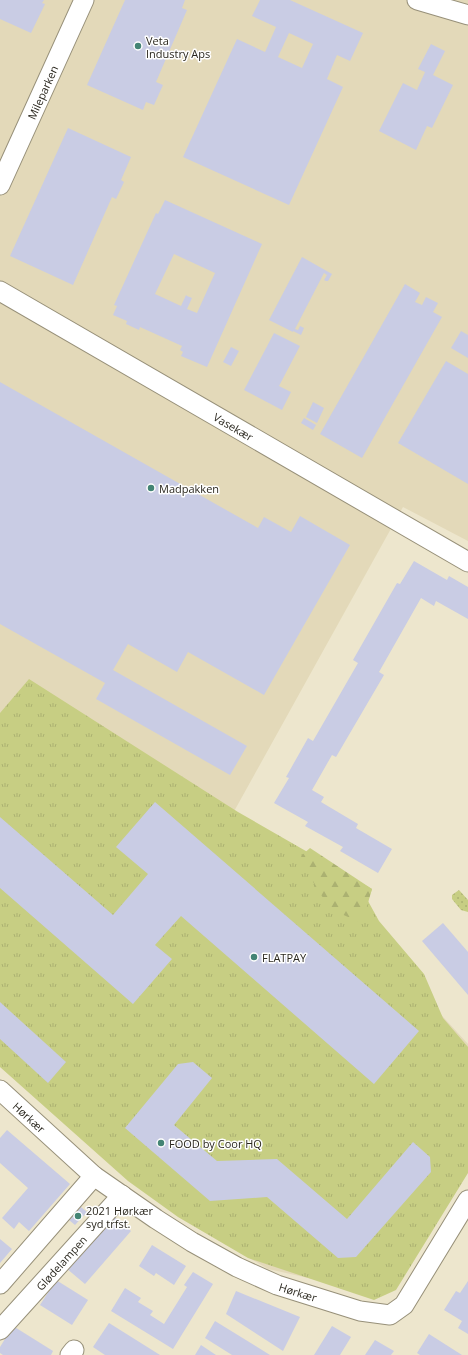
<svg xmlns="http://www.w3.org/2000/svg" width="468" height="1355" viewBox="0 0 468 1355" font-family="'Open Sans',sans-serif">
<defs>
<pattern id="grass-tufts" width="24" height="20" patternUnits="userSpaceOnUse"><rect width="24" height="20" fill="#c7ce83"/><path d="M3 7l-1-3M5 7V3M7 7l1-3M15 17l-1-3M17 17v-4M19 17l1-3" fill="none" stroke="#abb171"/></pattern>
<pattern id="forest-firs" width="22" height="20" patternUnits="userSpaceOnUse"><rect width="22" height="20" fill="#c7ce83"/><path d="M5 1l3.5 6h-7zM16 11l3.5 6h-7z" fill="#abb171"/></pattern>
<pattern id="park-dots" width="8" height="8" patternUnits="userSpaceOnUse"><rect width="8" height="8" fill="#c7ce83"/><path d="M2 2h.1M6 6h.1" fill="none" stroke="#abb171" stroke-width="1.8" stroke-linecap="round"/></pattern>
</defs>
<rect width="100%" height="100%" fill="#ede6cd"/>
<!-- built -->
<path fill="#e3d9b9" d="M 0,0 L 468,0 L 468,541 L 403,507 L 232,815 L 399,969 L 468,1044 L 468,1166 L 385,1295 L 268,1269 L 204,1231 L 0,1065 Z"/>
<!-- grass -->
<path fill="url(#grass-tufts)" d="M 29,679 L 238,812 L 372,889 L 368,901 L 379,921 L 424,974 L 443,1018 L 468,1047 L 468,1173 L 396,1290 L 374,1300 L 248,1258 L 178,1217 L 128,1181 L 0,1067 L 0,713 Z"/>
<!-- forest -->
<path fill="url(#forest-firs)" d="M 310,848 L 372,889 L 362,923 L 332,910 L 316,888 L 301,856 Z"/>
<!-- park -->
<path fill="url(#park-dots)" d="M 459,890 L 468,900 L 468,912 L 461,910 L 452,899 L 452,895 Z"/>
<!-- building -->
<g fill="#c9cce4" fill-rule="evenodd">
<path d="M 0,0 L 44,0 L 42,3 L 45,4 L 31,33 L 0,19 Z"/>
<path d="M 125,0 L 185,0 L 182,8 L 187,10 L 156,82 L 163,85 L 154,105 L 146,102 L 143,110 L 87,85 Z"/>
<path d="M 260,0 L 290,0 L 363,33 L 350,61 L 337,55 L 327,79 L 343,87 L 289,205 L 183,157 L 237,39 L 265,52 L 266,50 L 276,27 L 252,16 ZM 289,33 L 313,44 L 302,68 L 278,57 Z"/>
<path d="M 431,44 L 445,51 L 433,75 L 453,85 L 432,128 L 427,126 L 416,150 L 379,131 L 403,83 L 417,90 L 425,72 L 418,69 Z"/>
<path d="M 68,128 L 131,157 L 121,180 L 124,182 L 116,199 L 112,197 L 73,285 L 10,256 Z"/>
<path d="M 165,200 L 262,244 L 207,367 L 181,356 L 183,352 L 180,350 L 182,346 L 140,327 L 139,330 L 126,324 L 127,321 L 113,315 L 117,306 L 114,305 L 156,213 L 158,214 ZM 174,254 L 215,273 L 197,313 L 187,309 L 192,298 L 187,296 L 186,295 L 181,306 L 155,294 Z"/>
<path d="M 302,257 L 332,274 L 328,281 L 326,281 L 324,280 L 327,275 L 324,273 L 295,329 L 298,330 L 300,326 L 304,328 L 301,335 L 293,331 L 293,332 L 269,320 Z"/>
<path d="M 405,284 L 420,293 L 415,302 L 422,305 L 426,297 L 438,303 L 433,312 L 442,317 L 362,458 L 320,434 Z"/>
<path d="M 461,331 L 468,335 L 468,358 L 451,348 Z"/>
<path d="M 274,333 L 300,346 L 279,386 L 291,392 L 282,410 L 244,390 Z"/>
<path d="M 231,347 L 239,351 L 231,366 L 223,362 Z"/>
<path d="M 446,361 L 468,374 L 468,484 L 398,443 Z"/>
<path d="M 0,382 L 258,528 L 264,517 L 291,532 L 300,516 L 350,545 L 264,695 L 188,652 L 177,672 L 128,644 L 113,670 L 247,746 L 230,775 L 96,699 L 105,683 L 0,624 Z"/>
<path d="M 313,402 L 324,408 L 317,423 L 306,417 Z"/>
<path d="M 304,418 L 316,425 L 313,430 L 301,423 Z"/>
<path d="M 414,561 L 447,580 L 449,576 L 468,587 L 468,619 L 436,601 L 434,606 L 421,598 L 379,672 L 384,675 L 336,757 L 332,755 L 312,790 L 324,797 L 321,802 L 358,824 L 356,828 L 392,849 L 378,873 L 340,851 L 343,847 L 305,826 L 308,822 L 274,803 L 289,778 L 286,777 L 308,738 L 313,741 L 358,663 L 353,660 L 397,583 L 400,584 Z"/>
<path d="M 155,802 L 419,1031 L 374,1084 L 181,916 L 155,945 L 172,959 L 133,1004 L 0,888 L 0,817 L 113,915 L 148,874 L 116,847 Z"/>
<path d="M 443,923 L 468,952 L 468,995 L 422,941 Z"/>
<path d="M 0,1002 L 66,1062 L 48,1083 L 0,1039 Z"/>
<path d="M 193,1062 L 212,1078 L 174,1125 L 217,1161 L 277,1159 L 347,1219 L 413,1142 L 430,1157 L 431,1172 L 356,1257 L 338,1258 L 267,1197 L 210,1201 L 125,1128 L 178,1064 Z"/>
<path d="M 7,1130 L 70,1184 L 29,1231 L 19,1222 L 14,1229 L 2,1218 L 28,1188 L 0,1163 L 0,1138 Z"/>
<path d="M 81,1207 L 87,1212 L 75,1225 L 69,1220 Z"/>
<path d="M 112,1215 L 131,1231 L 85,1284 L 66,1268 Z"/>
<path d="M 0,1239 L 12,1249 L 0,1263 Z"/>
<path d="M 152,1245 L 186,1266 L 174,1285 L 156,1273 L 154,1276 L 139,1266 Z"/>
<path d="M 193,1272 L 213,1284 L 173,1349 L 111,1311 L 125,1288 L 141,1298 L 138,1302 L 153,1311 L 150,1315 L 164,1324 L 187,1287 L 184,1285 Z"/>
<path d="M 56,1280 L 88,1300 L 72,1325 L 40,1305 Z"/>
<path d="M 468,1281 L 468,1334 L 458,1328 L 462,1321 L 444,1310 L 456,1291 L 460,1293 Z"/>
<path d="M 236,1291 L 300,1317 L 283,1351 L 226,1314 Z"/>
<path d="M 215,1321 L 270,1355 L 232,1355 L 205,1338 Z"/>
<path d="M 109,1323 L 160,1355 L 105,1355 L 93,1347 Z"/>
<path d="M 13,1326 L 53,1351 L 51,1355 L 3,1355 L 0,1353 L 0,1347 Z"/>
<path d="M 332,1326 L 351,1337 L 340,1355 L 314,1355 Z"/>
<path d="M 429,1334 L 462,1355 L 420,1355 L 417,1353 Z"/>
<path d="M 375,1340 L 394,1351 L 391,1355 L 365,1355 Z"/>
<path d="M 201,1345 L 216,1355 L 195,1355 Z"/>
</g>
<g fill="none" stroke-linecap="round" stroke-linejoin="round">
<defs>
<g id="minor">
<path d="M 417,0 L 468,15"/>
<path id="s1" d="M 0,185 L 84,0"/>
<path id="s2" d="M 0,291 L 468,562"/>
<path id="s3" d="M 0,1090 L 94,1176 L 156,1219 L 192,1242 L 237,1267 L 277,1285 L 360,1311 L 390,1315 L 404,1305 L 468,1200"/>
<path d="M 0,1284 L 94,1176"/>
<path id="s4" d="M 0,1330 L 122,1195"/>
<path d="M 70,1355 L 74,1350"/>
</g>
</defs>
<!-- minor casing -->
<use href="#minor" stroke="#979079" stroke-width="21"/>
<!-- minor -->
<use href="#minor" stroke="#fff" stroke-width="19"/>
</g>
<!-- markers -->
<g fill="#438474" stroke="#fff" stroke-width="1.5">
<circle cx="138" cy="46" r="4"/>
<circle cx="151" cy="488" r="4"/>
<circle cx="254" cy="957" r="4"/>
<circle cx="161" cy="1143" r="4"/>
<circle cx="78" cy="1216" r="4"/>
</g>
<g text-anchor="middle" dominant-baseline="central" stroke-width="3" stroke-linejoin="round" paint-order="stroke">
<!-- poi labels -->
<g font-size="11" fill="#2a271e" stroke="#fff" text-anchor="start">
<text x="146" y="40">Veta<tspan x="146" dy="13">Industry Aps</tspan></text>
<text x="159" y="488">Madpakken</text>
<text x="262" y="957">FLATPAY</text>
<text x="169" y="1143">FOOD by Coor HQ</text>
<text x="86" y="1210">2021 Hørkær<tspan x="86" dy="13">syd trfst.</tspan></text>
</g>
<!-- street labels -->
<g font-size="11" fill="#2a271e" stroke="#fff">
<text stroke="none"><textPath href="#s1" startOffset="102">Mileparken</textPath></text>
<text stroke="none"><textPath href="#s2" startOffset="270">Vasekær</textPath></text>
<text stroke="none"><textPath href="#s3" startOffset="40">Hørkær</textPath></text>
<text stroke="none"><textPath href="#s4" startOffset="91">Glødelampen</textPath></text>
<text stroke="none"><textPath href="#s3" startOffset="363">Hørkær</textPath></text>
</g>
</g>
</svg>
